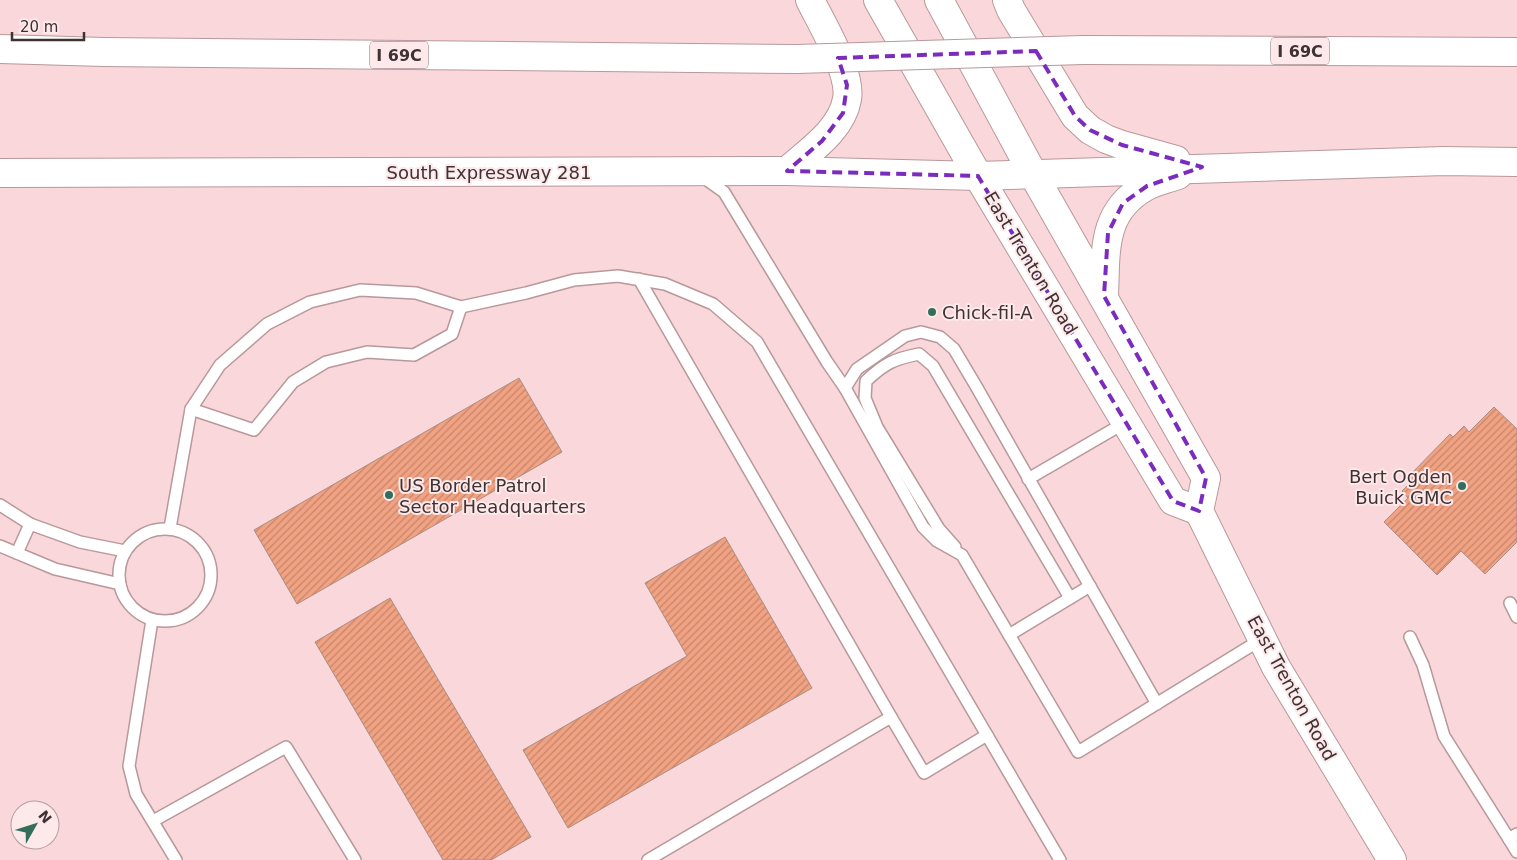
<svg xmlns="http://www.w3.org/2000/svg" width="1517" height="860" viewBox="0 0 1517 860" font-family="'DejaVu Sans',sans-serif">
<defs>
<pattern id="building-hatch" width="6" height="6" patternUnits="userSpaceOnUse" patternTransform="scale(1.25)"><rect width="6" height="6" fill="#f1a282"/><path d="M-1 1l2-2M0 6l6-6M5 7l2-2" fill="none" stroke="#c5856b"/></pattern>
</defs>
<rect width="100%" height="100%" fill="#f9d7da"/>
<!-- building -->
<g fill="url(#building-hatch)" stroke="#a98d82">
<path d="M 519,378 L 562,452 L 297,604 L 254,530 Z"/>
<path d="M 1494,407 L 1517,429 L 1517,542 L 1485,574 L 1461,551 L 1437,575 L 1384,522 L 1408,498 L 1402,491 L 1413,480 L 1409,476 L 1450,434 L 1453,437 L 1464,426 L 1469,432 Z"/>
<path d="M 725,537 L 812,688 L 568,828 L 523,750 L 687,656 L 645,583 Z"/>
<path d="M 390,598 L 531,837 L 491,860 L 443,860 L 315,642 Z"/>
</g>
<g fill="none" stroke-linecap="round" stroke-linejoin="round">
<defs>
<g id="lane">
<path d="M 703,177 L 724,192 L 827,362 L 845,388"/>
<path d="M 639,279 L 891,717"/>
<path d="M 191,409 L 254,430 L 293,382 L 326,362 L 367,352 L 414,355 L 452,334 L 461,307"/>
<path d="M 1028,479 L 1126,422"/>
<path d="M 0,505 L 30,524 L 80,542 L 125,551"/>
<path d="M 170,528 L 191,409 L 220,365 L 267,324 L 310,302 L 360,290 L 416,293 L 461,307 L 526,293 L 574,280 L 618,276 L 665,284 L 713,304 L 757,342 L 1060,860"/>
<circle cx="165" cy="575" r="46"/>
<path d="M 0,546 L 55,569 L 120,584"/>
<path d="M 955,547 L 939,529 L 877,427 L 865,398 L 866,381 C 885,363 894,359 919,354 L 933,366 L 1070,598"/>
<path d="M 17,553 L 30,524"/>
<path d="M 1510,603 L 1517,617"/>
<path d="M 152,620 L 129,766 L 136,794 L 176,860"/>
<path d="M 1009,635 L 1090,586"/>
<path d="M 1410,637 L 1423,665 L 1444,736 L 1509,839"/>
<path d="M 1157,704 L 976,386 L 954,349 L 940,337 L 921,332 L 905,336 L 857,369 L 845,388 L 923,527 L 937,541 L 962,555 L 1078,752 L 1262,639"/>
<path d="M 153,821 L 286,747 L 355,860"/>
<path d="M 1517,834 L 1509,839 L 1517,852"/>
<path d="M 648,860 L 891,717 L 924,773 L 987,735"/>
</g>
<g id="secondary">
<path d="M 878,0 L 978,176 L 1173,501 L 1199,511"/>
<path d="M 939,0 L 1033,174 L 1206,478 L 1199,511 L 1276,667 L 1392,860"/>
<path d="M 1007,0 L 1011,10 L 1075,116 L 1090,130 L 1106,139 L 1122,145 L 1176,160"/>
<path d="M 787,171 C 808,152 842,130 847,99 C 852,74 822,24 810,0"/>
<path d="M 0,173 L 787,171 L 978,176 L 1444,161 L 1517,162"/>
<path d="M 1104,296 C 1106,252 1101,212 1145,187 C 1155,181 1167,179 1178,175"/>
</g>
<g id="highway">
<path d="M 0,49 L 104,52 L 797,59"/>
<path d="M 1083,50 L 1517,52"/>
</g>
</defs>
<!-- lane casing -->
<use href="#lane" stroke="#b8989b" stroke-width="14"/>
<!-- secondary casing -->
<use href="#secondary" stroke="#b8989b" stroke-width="30"/>
<!-- highway casing -->
<use href="#highway" stroke="#b8989b" stroke-width="30"/>
<!-- lane -->
<use href="#lane" stroke="#fff" stroke-width="11"/>
<!-- secondary -->
<use href="#secondary" stroke="#fff" stroke-width="28"/>
<!-- highway -->
<use href="#highway" stroke="#fff" stroke-width="28"/>
<defs>
<path id="highway-bridge" d="M 797,59 L 1083,50"/>
</defs>
<!-- highway-bridge casing -->
<use href="#highway-bridge" stroke="#b8989b" stroke-width="30" stroke-linecap="butt"/>
<!-- highway-bridge -->
<use href="#highway-bridge" stroke="#fff" stroke-width="28"/>
</g>
<!-- marked area -->
<path fill="none" stroke="#7b2cbf" stroke-width="4" stroke-dasharray="10 6" stroke-linejoin="round" d="M 1036,51 L 1075,116 L 1090,130 L 1122,145 L 1202,167 L 1147,186 L 1123,203 L 1108,233 L 1104,296 L 1206,478 L 1199,511 L 1173,501 L 978,176 L 787,171 L 822,141 L 843,113 L 847,85 L 838,58 Z"/>
<!-- markers -->
<g fill="#326e59" stroke="#fde8ea" stroke-width="2">
<circle cx="932" cy="312" r="5"/>
<circle cx="1462" cy="486" r="5"/>
<circle cx="389" cy="495" r="5"/>
</g>
<g text-anchor="middle" dominant-baseline="central" stroke-width="4" stroke-linejoin="round" paint-order="stroke">
<!-- shield labels -->
<g fill="#fde8ea" stroke="#78696a" stroke-width="1">
<rect x="1271" y="37.5" width="58" height="27" rx="4"/>
<rect x="370" y="41.5" width="58" height="27" rx="4"/>
</g>
<g font-size="16" font-weight="bold" fill="#3f3233">
<text x="1300" y="51">I 69C</text>
<text x="399" y="55">I 69C</text>
</g>
<!-- street labels -->
<g font-size="18" fill="#3f3233" stroke="#fde8ea">
<text x="489" y="172">South Expressway 281</text>
<text transform="translate(1031 263) rotate(59)">East Trenton Road</text>
<text transform="translate(1292 688) rotate(61)">East Trenton Road</text>
</g>
<!-- poi labels -->
<g font-size="18" fill="#3f3233" stroke="#fde8ea" text-anchor="start">
<text x="942" y="312">Chick-fil-A</text>
<text x="1452" y="476" text-anchor="end">Bert Ogden<tspan x="1452" dy="21">Buick GMC</tspan></text>
<text x="399" y="485">US Border Patrol<tspan x="399" dy="21">Sector Headquarters</tspan></text>
</g>
</g>
<!-- north arrow -->
<g transform="translate(35 825) rotate(51)"><circle r="24" fill="#fde8ea" stroke="#b19fa1"/>
<path d="M0-4L9 19L0 12L-9 19Z" fill="#326e59"/>
<text y="-8" font-size="14" font-weight="bold" text-anchor="middle" fill="#3f3233">N</text>
</g>
<!-- scale -->
<path d="M12 32v8h72v-8" fill="none" stroke="#3f3233" stroke-width="2.5"/>
<text x="20" y="32" font-size="15" fill="#3f3233" stroke="#fde8ea" stroke-width="4" paint-order="stroke">20 m</text>
</svg>
